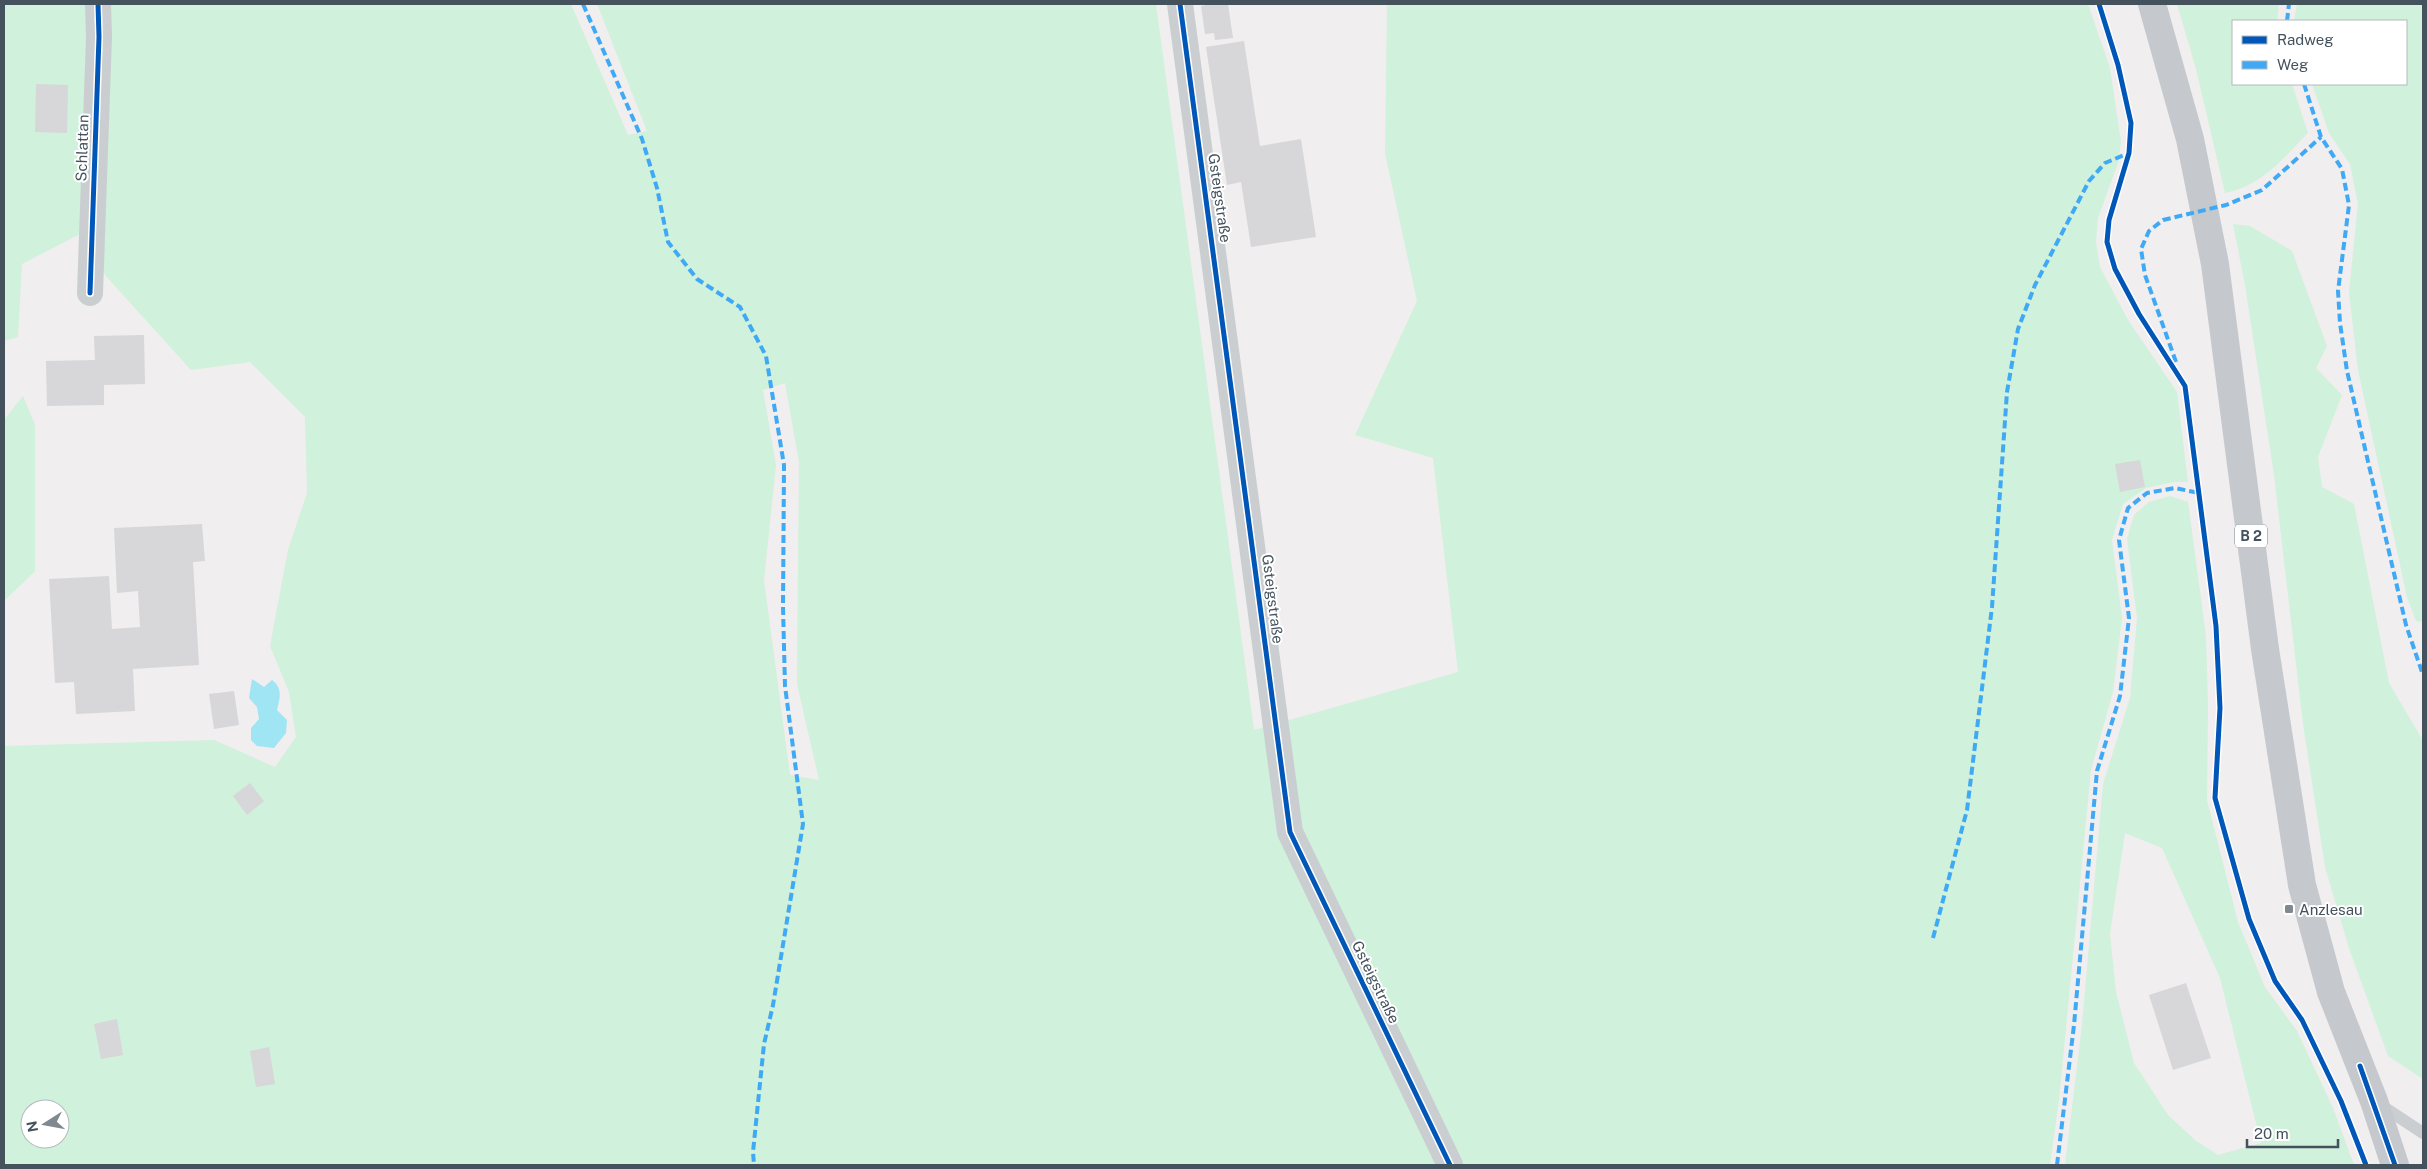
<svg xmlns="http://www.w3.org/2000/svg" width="2427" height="1169" viewBox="0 0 2427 1169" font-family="'Public Sans',sans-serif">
<rect width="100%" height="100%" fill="#f0eeee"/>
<!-- green -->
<g fill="#d0f1db" fill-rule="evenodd">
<path d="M 4,4 L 88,4 L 80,234 L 22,264 L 18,337 L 4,341 Z"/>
<path d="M 106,4 L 571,4 L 628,135 L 647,131 L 597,4 L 1156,4 L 1254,730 L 1458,672 L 1433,458 L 1355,435 L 1417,301 L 1385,153 L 1387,4 L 2088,4 L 2110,68 L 2121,142 L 2118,163 L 2098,218 L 2096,242 L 2100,267 L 2128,320 L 2177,392 L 2188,482 L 2174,482 L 2146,488 L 2123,504 L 2112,540 L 2122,618 L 2113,692 L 2091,770 L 2059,1100 L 2050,1165 L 4,1165 L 4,746 L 214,740 L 275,767 L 296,737 L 289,692 L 270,646 L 288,550 L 307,493 L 305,417 L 250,362 L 191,370 L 105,275 L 101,267 ZM 785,383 L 799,462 L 797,684 L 819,780 L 790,775 L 764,580 L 776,465 L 763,390 ZM 30,1109 L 60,1109 L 60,1139 L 30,1139 Z"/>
<path d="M 2177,4 L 2279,4 L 2277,21 L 2233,21 L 2233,84 L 2292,84 L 2308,133 C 2282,159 2263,185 2225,193 L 2196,69 Z"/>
<path d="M 2297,4 L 2423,4 L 2423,622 L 2416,621 L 2407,597 L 2358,370 L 2349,292 L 2358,204 L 2350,164 L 2329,133 L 2312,84 L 2406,84 L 2406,21 L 2294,21 Z"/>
<path d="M 2233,224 L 2250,226 L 2292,251 L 2327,346 L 2316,368 L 2342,395 L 2318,457 L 2322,487 L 2354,504 L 2389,683 L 2423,741 L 2423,1079 L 2388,1056 L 2349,948 L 2325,867 L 2303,724 L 2274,475 L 2245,285 Z"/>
<path d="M 23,396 L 35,425 L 35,571 L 4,601 L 4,420 Z"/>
<path d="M 2170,496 L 2188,502 L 2206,636 L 2208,706 L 2207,800 L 2238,922 L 2265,987 L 2297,1031 L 2333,1108 L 2354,1165 L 2065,1165 L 2082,1025 L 2103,784 L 2130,698 L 2137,618 L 2127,539 L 2134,515 L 2149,502 ZM 2125,833 L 2162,848 L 2220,978 L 2261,1143 L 2218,1155 L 2196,1141 L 2168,1115 L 2134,1063 L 2116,992 L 2110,934 Z"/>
</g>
<!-- water -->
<path fill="#a0e5f4" d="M 252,679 L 264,687 L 272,680 C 283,688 280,698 277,710 L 287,720 L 286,733 L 274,748 L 257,746 L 251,740 L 251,728 L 259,719 L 257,707 L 249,698 Z"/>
<!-- building -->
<g fill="#d7d6d9">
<path d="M 1212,4 L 1228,4 L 1233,38 L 1215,40 L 1214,33 L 1205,34 L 1201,6 Z"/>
<path d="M 1244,41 L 1260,146 L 1301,139 L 1316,237 L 1251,247 L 1241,182 L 1227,185 L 1206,47 Z"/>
<path d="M 36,84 L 68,85 L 67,133 L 35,132 Z"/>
<path d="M 144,335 L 145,384 L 104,385 L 104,405 L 47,406 L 46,361 L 95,360 L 94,336 Z"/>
<path d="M 2140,460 L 2145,487 L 2120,492 L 2115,464 Z"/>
<path d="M 202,524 L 205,561 L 193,562 L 199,665 L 133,669 L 135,711 L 76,714 L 74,682 L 55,683 L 49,579 L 109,576 L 112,629 L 140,627 L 138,591 L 117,593 L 114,528 Z"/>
<path d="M 234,691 L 239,725 L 214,729 L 209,694 Z"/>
<path d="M 250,783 L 264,801 L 247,815 L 233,796 Z"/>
<path d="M 2186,983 L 2211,1058 L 2173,1070 L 2149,995 Z"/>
<path d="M 117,1019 L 123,1055 L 101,1059 L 94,1024 Z"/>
<path d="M 269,1047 L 275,1084 L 256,1087 L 250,1051 Z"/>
</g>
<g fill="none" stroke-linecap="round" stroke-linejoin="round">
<!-- lane -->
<path stroke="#caced0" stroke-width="12" d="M 2379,1104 L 2423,1133"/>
<!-- street -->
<g stroke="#caced0" stroke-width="26">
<path d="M 1180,4 L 1290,832 L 1450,1165"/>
<path d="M 90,293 L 99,37 L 98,4"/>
</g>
<!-- primary -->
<path stroke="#c5c9ce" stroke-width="28" d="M 2152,4 L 2190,139 L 2215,264 L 2265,649 L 2302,885 L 2331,992 L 2374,1101 L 2395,1165"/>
<!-- quiet -->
<g stroke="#3fa9f5" stroke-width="4" stroke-dasharray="8 4" stroke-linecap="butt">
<path d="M 583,4 L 642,139 L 657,188 L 668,242 L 697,279 L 740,307 L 766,356 L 784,465 L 783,607 L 785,686 L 803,824 L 773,1005 L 764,1044 L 753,1152 L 754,1165"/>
<path d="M 2287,21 L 2289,4"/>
<path d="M 2304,84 L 2321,137 L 2342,169 L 2349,205 L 2338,291 L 2340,323 L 2347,371 L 2406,625 L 2423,675"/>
<path d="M 2176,362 L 2145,275 L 2141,249 L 2149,231 L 2163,220 L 2226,205 L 2262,190 L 2321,137"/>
<path d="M 1933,938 L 1967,810 L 1992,607 L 2007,392 L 2018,329 L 2035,285 L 2089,181 L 2105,163 L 2129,153"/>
<path d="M 2057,1165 L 2074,1025 L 2097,771 L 2120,696 L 2129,618 L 2119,540 L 2128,508 L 2147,493 L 2175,488 L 2199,493"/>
</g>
<defs>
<g id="cycleway">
<path d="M 1180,4 L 1290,832 L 1450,1165"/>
<path d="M 2099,4 L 2118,65 L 2131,123 L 2129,153 L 2109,220 L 2107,242 L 2115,269 L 2139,314 L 2185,386 L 2216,626 L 2220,708 L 2215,798 L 2249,919 L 2275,981 L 2302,1020 L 2341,1101 L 2366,1165"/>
<path d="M 90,293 L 99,37 L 98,4"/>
<path d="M 2360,1066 L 2395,1165"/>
</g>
</defs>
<!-- cycleway casing -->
<use href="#cycleway" stroke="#fff" stroke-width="8"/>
<!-- cycleway -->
<use href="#cycleway" stroke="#0057b8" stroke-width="5"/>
</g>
<!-- markers -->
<rect fill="#808990" stroke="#fff" stroke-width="2" x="2284" y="904" width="10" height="10" rx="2.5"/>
<g text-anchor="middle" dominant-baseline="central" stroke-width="4" stroke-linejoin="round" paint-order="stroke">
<!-- shield labels -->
<rect fill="#fff" stroke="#7b868e" stroke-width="1" x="2235" y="524.5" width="32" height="23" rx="4"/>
<g font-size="14" font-weight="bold" fill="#43525d">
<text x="2251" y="536">B 2</text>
</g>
<!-- street labels -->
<g font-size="15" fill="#43525d" stroke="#fff">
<text transform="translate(82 148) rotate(-88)">Schlattan</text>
<text transform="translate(1220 198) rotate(82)">Gsteigstraße</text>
<text transform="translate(1273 599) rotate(83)">Gsteigstraße</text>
<text transform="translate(1376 982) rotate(64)">Gsteigstraße</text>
</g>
<!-- poi labels -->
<g font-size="15" fill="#43525d" stroke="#fff" text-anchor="start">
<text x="2299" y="909">Anzlesau</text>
</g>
</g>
<!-- border -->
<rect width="2427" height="1169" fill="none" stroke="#43525d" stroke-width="10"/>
<!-- legend -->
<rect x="2232" y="20" width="175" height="65" fill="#ffffff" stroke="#b4babe"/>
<rect x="2242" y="36" width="25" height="8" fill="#0057b8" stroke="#b4babe"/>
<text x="2277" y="45" font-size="15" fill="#43525d">Radweg</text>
<rect x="2242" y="61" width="25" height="8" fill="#3fa9f5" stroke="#b4babe"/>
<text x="2277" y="70" font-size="15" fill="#43525d">Weg</text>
<!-- north arrow -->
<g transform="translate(45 1124) rotate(259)"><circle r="24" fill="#ffffff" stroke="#b4babe"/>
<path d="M0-4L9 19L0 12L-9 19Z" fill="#808990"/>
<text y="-8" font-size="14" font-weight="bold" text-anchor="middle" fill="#43525d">N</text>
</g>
<!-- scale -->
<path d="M2247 1139v8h91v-8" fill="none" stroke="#43525d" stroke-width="2.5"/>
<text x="2254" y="1139" font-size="15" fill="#43525d" stroke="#ffffff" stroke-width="4" paint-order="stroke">20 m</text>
</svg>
